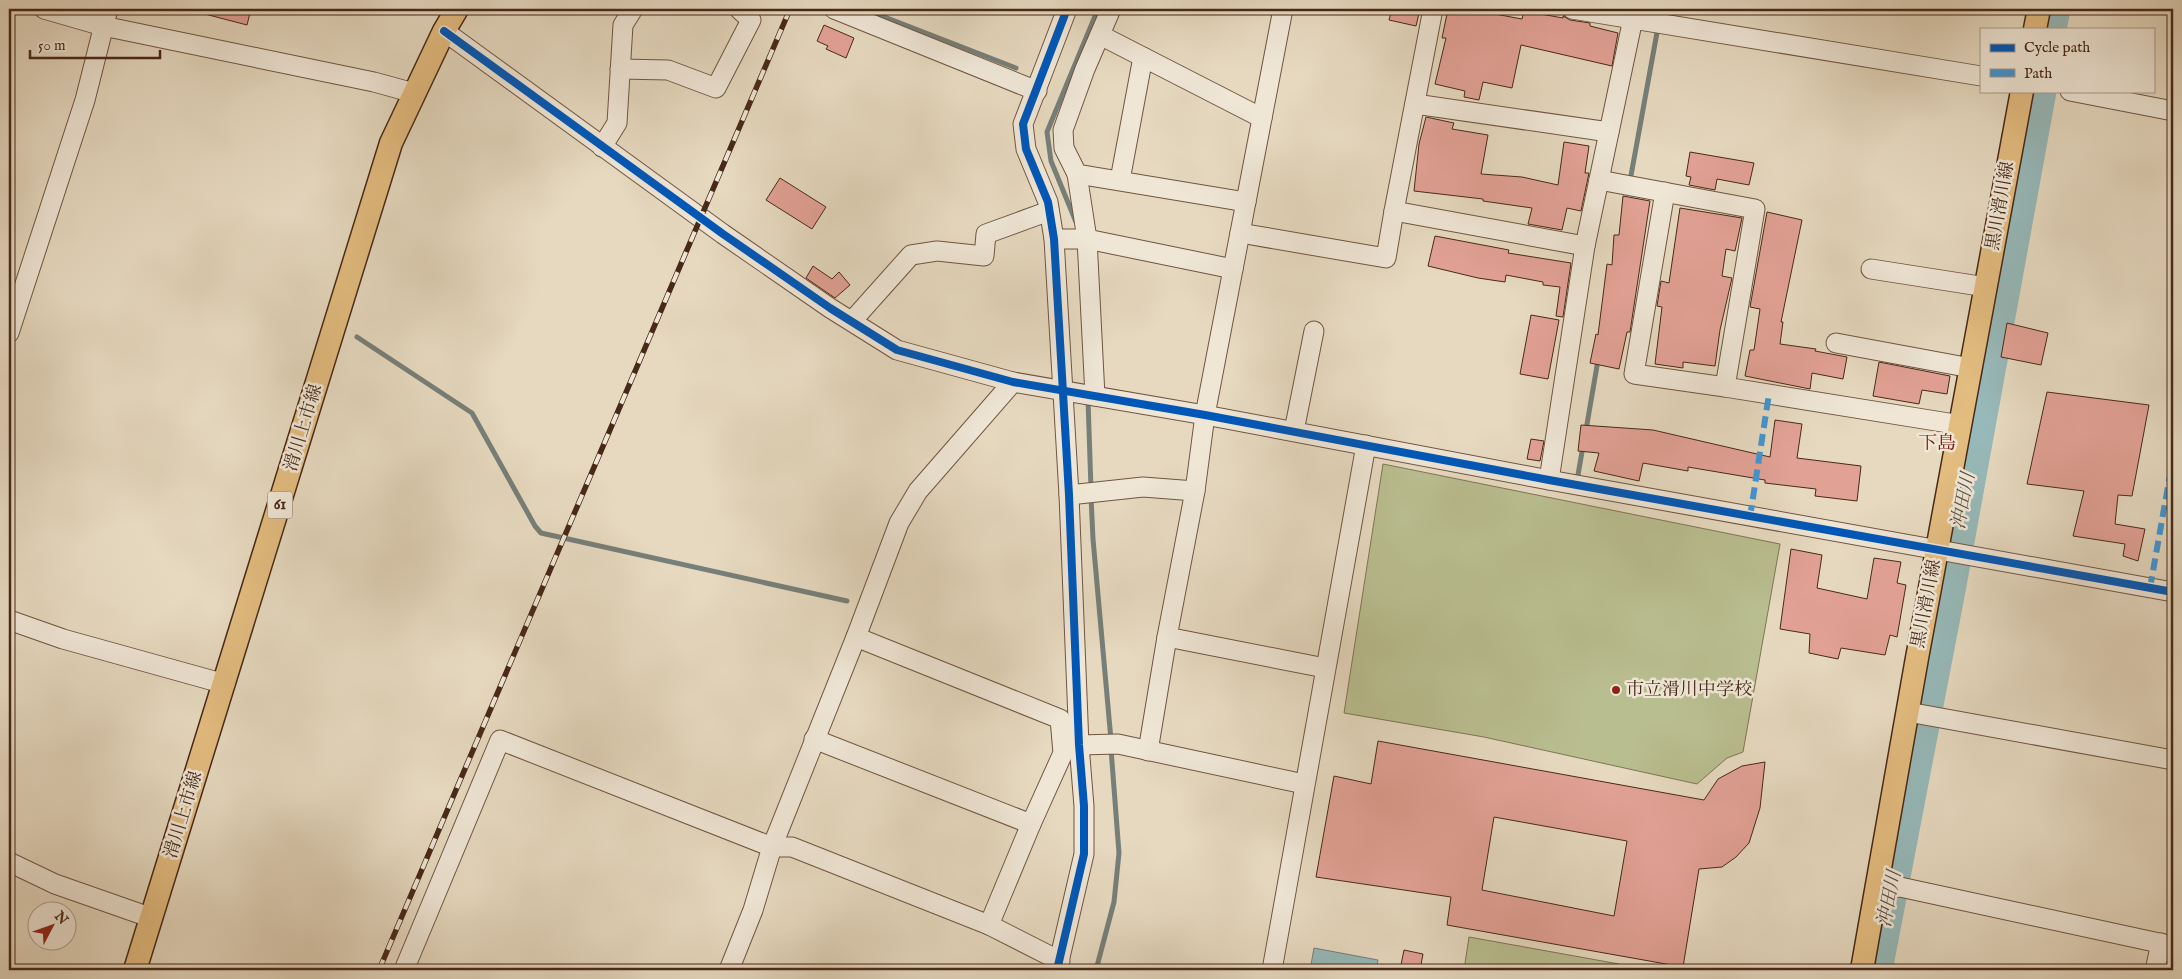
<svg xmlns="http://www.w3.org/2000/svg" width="2182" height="979" viewBox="0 0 2182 979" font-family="'IM FELL English','Noto Serif JP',serif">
<rect width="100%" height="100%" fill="#e6d9c0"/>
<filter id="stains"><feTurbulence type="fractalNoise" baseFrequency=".004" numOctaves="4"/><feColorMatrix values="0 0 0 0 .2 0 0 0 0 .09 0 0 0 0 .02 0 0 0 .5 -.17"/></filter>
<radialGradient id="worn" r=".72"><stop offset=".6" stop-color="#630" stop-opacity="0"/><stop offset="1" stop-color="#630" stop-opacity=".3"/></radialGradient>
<!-- green -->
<g fill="#b9be90" stroke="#807454">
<path d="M 1383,464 L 1780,544 L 1743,752 L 1727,758 L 1697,784 L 1484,737 L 1344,713 Z"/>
<path d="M 1469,937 L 1619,964 L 1618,970 L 1464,970 Z"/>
</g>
<!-- water -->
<path fill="#97b9b9" stroke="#777f79" d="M 1314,948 L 1378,960 L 1376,970 L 1310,970 Z"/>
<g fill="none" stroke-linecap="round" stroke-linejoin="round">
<!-- stream -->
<g stroke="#777f79" stroke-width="5">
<path d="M 864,9 L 1016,68"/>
<path d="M 1659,19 L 1661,9"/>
<path d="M 1630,181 L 1658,27"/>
<path d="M 1076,222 L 1051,161 L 1047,132 L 1098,9"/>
<path d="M 357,337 L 472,413 L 535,526 L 541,533 L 847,601"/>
<path d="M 1088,400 L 1091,489"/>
<path d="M 1586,430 L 1598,360"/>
<path d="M 1578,475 L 1583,446"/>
<path d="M 1091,497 L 1093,539 L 1111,740"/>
<path d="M 1096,970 L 1114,902 L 1119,853 L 1111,749"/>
</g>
<!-- river -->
<g stroke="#97b9b9" stroke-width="31">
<path d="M 2051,29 L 2055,9"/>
<path d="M 1877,970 L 1951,585 L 2041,91"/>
</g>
</g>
<!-- building -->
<g fill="#e2a195" stroke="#482918" fill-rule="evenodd">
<path d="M 202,9 L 251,9 L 247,25 L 201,13 Z"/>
<path d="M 1392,9 L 1420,9 L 1416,26 L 1389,20 Z"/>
<path d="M 1448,9 L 1485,9 L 1484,12 L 1522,19 L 1524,11 L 1563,18 L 1563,16 L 1570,20 L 1590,23 L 1590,26 L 1618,33 L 1612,66 L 1521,45 L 1512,88 L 1483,82 L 1479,100 L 1464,97 L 1465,91 L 1435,84 L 1446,38 L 1442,38 Z"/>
<path d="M 824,25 L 854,38 L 846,58 L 826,49 L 828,46 L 817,41 Z"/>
<path d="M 1426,117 L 1454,123 L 1452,129 L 1488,135 L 1481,174 L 1522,177 L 1558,185 L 1564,142 L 1589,146 L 1585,173 L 1589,173 L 1581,211 L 1567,208 L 1562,230 L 1528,224 L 1532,208 L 1483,201 L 1483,199 L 1414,191 L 1419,144 Z"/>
<path d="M 1690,152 L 1754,163 L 1749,185 L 1717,179 L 1715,190 L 1689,185 L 1691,177 L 1686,176 Z"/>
<path d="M 780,178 L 826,207 L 812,229 L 766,200 Z"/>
<path d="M 1623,196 L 1650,201 L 1630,332 L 1627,332 L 1619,369 L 1590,363 L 1596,334 L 1598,335 L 1607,264 L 1612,265 L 1614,235 L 1619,235 Z"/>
<path d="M 1680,208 L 1742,218 L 1735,251 L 1726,249 L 1722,276 L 1732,278 L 1720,330 L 1715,366 L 1683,362 L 1683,368 L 1655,364 L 1662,307 L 1657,306 L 1661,281 L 1669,283 Z"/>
<path d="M 1767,212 L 1802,220 L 1781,322 L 1783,322 L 1780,344 L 1816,349 L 1815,351 L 1847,357 L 1843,379 L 1812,373 L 1810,389 L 1745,376 L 1750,350 L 1754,350 L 1760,309 L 1750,307 Z"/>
<path d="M 1435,236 L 1509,250 L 1508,253 L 1571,263 L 1563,317 L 1556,316 L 1560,287 L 1543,285 L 1543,282 L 1506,275 L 1505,282 L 1478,278 L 1428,266 Z"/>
<path d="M 813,266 L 832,279 L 839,272 L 850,285 L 835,298 L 806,278 Z"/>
<path d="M 1531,315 L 1559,320 L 1548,379 L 1520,374 Z"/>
<path d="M 2007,323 L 2048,333 L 2041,365 L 2001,357 Z"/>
<path d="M 1879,362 L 1950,376 L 1947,394 L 1922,390 L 1919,404 L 1873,396 Z"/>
<path d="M 2047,392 L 2149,405 L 2132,496 L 2118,495 L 2115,524 L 2145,529 L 2138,561 L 2123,556 L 2125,544 L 2073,536 L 2084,491 L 2027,484 Z"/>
<path d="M 1775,420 L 1802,424 L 1797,458 L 1861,466 L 1857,501 L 1815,496 L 1816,489 L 1765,483 L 1765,480 L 1688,467 L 1688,471 L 1643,463 L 1639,481 L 1594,471 L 1599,453 L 1578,451 L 1581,425 L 1653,430 L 1770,457 Z"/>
<path d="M 1531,439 L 1544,441 L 1540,461 L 1527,459 Z"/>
<path d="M 1791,549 L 1822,555 L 1817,588 L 1867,599 L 1874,558 L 1901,562 L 1897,583 L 1906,585 L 1897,637 L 1890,635 L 1885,655 L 1841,648 L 1838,659 L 1809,653 L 1810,634 L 1780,629 Z"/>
<path d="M 1378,741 L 1704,800 L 1718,779 L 1742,766 L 1765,762 L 1760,808 L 1749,843 L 1736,857 L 1722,867 L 1699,869 L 1683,967 L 1447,925 L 1451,897 L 1316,877 L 1334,776 L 1371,784 ZM 1494,817 L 1627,841 L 1614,916 L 1482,890 Z"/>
<path d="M 1404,950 L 1423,954 L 1420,970 L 1400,970 Z"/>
</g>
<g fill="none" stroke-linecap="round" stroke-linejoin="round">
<defs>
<g id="minor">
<path d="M 44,9 L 103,26 L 374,82 L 414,93"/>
<path d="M 834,9 L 1037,91"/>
<path d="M 1111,9 L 1085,69 L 1063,130 L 1064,148 L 1077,174 L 1246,202"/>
<path d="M 1433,9 L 1394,211 L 1585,246"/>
<path d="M 1572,9 L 1981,76"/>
<path d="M 444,31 L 723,234 L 830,308 L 897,350 L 1013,382 L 1205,415 L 1549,480 L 2173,592"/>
<path d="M 1100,35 L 1262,118"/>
<path d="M 620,69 L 668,70 L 716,88 L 751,20 L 739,9"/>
<path d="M 2070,91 L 2173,111"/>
<path d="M 1415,104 L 1609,132"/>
<path d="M 602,147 L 617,123 L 623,25 L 633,9"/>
<path d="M 1077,174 L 1087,239 L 1095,396"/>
<path d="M 1120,180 L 1143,57"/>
<path d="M 1599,180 L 1755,209 L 1725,387 L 1961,425"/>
<path d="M 1665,192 L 1634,374 L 1725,387"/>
<path d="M 1240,233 L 1386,258 L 1394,211"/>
<path d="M 1054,239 L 1087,239 L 1233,269"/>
<path d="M 1871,269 L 1986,287"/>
<path d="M 852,321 L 911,255 L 937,251 L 984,256 L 986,234 L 1049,211"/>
<path d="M 9,333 L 85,100 L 108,9"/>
<path d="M 1836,343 L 1971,368"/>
<path d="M 1294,431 L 1314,331"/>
<path d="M 1549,480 L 1585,246 L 1635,9"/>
<path d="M 1195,491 L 1205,415 L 1283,9"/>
<path d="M 1069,495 L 1143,487 L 1195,491 L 1167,637"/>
<path d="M 9,620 L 63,639 L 225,684"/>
<path d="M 1908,712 L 2173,760"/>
<path d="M 814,739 L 1031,824 L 1063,753 L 1060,719 L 856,637"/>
<path d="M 1079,745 L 1118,744 L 1304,784"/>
<path d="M 1148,751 L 1167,637 L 1325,668"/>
<path d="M 9,862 L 55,884 L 152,918"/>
<path d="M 1876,888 L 1900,887 L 2173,946"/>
<path d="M 989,925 L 1031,824"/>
<path d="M 404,970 L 500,740 L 772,847 L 792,847 L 989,925 L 1060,961"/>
<path d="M 729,970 L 753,910 L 772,847 L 856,637 L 899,523 L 918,491 L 1013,382"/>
<path d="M 1057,970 L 1084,854 L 1084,806 L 1079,745 L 1069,495 L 1054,239 L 1048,202 L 1026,149 L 1023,124 L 1067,9"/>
<path d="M 1272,970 L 1366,445"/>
<path d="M 2155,970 L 2161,943"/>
</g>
<g id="major">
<path d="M 2035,29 L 2039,9"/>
<path d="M 135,970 L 391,143 L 444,31 L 457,9"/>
<path d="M 1862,970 L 1917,658 L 2022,91"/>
</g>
</defs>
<!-- minor casing -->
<use href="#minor" stroke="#705542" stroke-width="21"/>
<!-- major casing -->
<use href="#major" stroke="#482918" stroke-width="25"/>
<!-- minor -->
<use href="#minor" stroke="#efe6d6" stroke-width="19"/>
<!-- major -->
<use href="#major" stroke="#e3bc80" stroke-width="22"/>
<defs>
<path id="rail" d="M 379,970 L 790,9"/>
</defs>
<!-- rail casing -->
<use href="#rail" stroke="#482918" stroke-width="5.5"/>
<!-- rail -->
<use href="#rail" stroke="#efe6d6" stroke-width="4" stroke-dasharray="11" stroke-linecap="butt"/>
<!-- quiet -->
<g stroke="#4096d4" stroke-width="6" stroke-dasharray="12 6" stroke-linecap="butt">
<path d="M 1750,517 L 1769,394"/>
<path d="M 2150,588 L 2173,458"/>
</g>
<defs>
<g id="cycleway">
<path d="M 444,31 L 723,234 L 830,308 L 897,350 L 1013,382 L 1205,415 L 1549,480 L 2173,592"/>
<path d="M 1057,970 L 1084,854 L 1084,806 L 1079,745 L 1069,495 L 1054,239 L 1048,202 L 1026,149 L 1023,124 L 1067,9"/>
</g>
</defs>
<!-- cycleway casing -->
<use href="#cycleway" stroke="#efe6d6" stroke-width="11"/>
<!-- cycleway -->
<use href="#cycleway" stroke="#0057b8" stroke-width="8"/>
</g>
<!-- markers -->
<circle fill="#8f2418" stroke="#efe6d6" stroke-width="2" cx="1616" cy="690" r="5"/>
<g text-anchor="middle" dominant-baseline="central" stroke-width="5" stroke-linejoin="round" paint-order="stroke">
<!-- shield labels -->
<rect fill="#efe6d6" stroke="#7a6251" stroke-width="1" x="267.5" y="491.5" width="25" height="27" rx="4"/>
<g font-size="16" font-weight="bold" fill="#482918">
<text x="280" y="505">61</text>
</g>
<!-- street labels -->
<g font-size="18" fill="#482918" stroke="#efe6d6">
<text transform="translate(2001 206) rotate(-80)">黒川滑川線</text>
<text transform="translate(304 428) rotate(-73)">滑川上市線</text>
<text transform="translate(1927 604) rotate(-79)">黒川滑川線</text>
<text transform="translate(184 815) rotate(-73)">滑川上市線</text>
</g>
<!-- poi labels -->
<g font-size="18" fill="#482918" stroke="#efe6d6" text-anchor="start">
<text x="1626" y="690">市立滑川中学校</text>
</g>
<!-- neighbourhood labels -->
<g font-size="19" fill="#7a1f14" stroke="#efe6d6">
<text x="1937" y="444">下島</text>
</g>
<!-- water labels -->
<g font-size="19" font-style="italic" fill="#5c4d40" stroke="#efe6d6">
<text transform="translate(1964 501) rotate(-79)">沖田川</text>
<text transform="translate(1890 899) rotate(-79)">沖田川</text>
</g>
</g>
<!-- margin -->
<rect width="2182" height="979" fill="none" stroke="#e6d9c0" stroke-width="30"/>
<rect x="10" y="10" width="2162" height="959" fill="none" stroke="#482918" stroke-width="2.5"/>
<rect x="15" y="15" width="2152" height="949" fill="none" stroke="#482918"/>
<!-- legend -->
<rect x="1980" y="28" width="175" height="65" fill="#efe6d6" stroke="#ac9a8a"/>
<rect x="1990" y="44" width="25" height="8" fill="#0057b8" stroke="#ac9a8a"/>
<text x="2024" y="52" font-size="15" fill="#482918">Cycle path</text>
<rect x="1990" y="69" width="25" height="8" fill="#4096d4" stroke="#ac9a8a"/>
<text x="2024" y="78" font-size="15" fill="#482918">Path</text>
<!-- north arrow -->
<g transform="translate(52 926) rotate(49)"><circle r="24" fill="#efe6d6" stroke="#ac9a8a"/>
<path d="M0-4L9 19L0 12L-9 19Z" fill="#8f2418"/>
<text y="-8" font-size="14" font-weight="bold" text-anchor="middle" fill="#482918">N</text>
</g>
<!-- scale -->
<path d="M30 50v8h130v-8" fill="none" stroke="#482918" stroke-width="2.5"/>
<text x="38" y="50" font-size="15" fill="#482918" stroke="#efe6d6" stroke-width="4" paint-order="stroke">50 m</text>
<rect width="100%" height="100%" filter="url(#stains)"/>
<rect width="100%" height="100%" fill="url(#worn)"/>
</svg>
